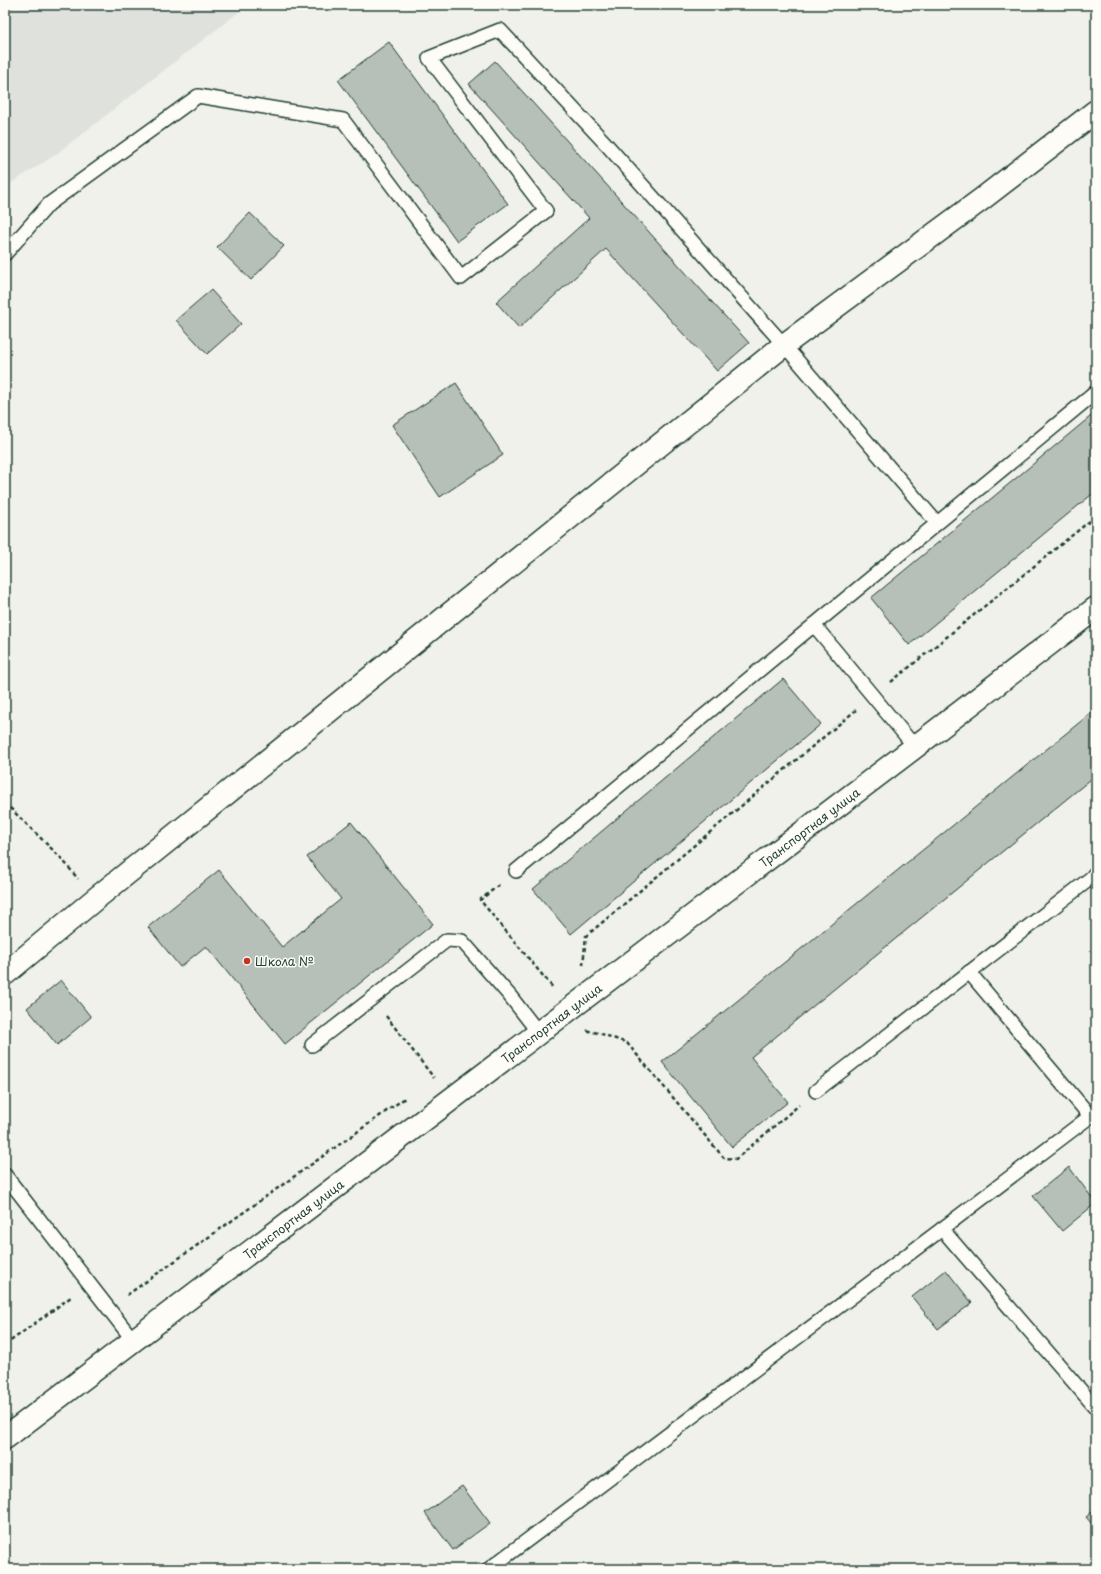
<svg xmlns="http://www.w3.org/2000/svg" width="1101" height="1574" viewBox="0 0 1101 1574" font-family="'Playpen Sans',sans-serif">
<rect width="100%" height="100%" fill="#f0f1eb"/>
<filter id="ink" filterUnits="userSpaceOnUse"><feTurbulence type="fractalNoise" baseFrequency=".025" numOctaves="2"/><feDisplacementMap in="SourceGraphic" scale="8" xChannelSelector="R" yChannelSelector="G"/><feConvolveMatrix kernelMatrix="1 2 1 2 8 2 1 2 1" color-interpolation-filters="sRGB"/></filter>
<g filter="url(#ink)">
<!-- built -->
<path fill="#dfe2dc" d="M 5,5 L 248,5 L 55,155 L 5,187 Z"/>
<!-- building -->
<g fill="#b6bfb8" stroke="#1f3d34">
<path d="M 389,42 L 508,204 L 457,241 L 338,80 Z"/>
<path d="M 495,61 L 749,343 L 717,371 L 606,249 L 519,328 L 496,302 L 589,218 L 469,84 Z"/>
<path d="M 250,213 L 284,246 L 251,280 L 217,247 Z"/>
<path d="M 211,290 L 241,324 L 207,354 L 176,320 Z"/>
<path d="M 456,383 L 503,455 L 440,497 L 392,425 Z"/>
<path d="M 1096,412 L 1096,491 L 909,645 L 871,598 Z"/>
<path d="M 783,679 L 821,724 L 571,934 L 533,889 Z"/>
<path d="M 1096,709 L 1096,775 L 751,1057 L 788,1102 L 732,1147 L 662,1062 Z"/>
<path d="M 351,822 L 433,924 L 285,1044 L 206,946 L 180,967 L 148,927 L 219,870 L 282,947 L 341,899 L 307,857 Z"/>
<path d="M 61,980 L 91,1017 L 57,1045 L 27,1008 Z"/>
<path d="M 1069,1167 L 1096,1203 L 1062,1231 L 1033,1196 Z"/>
<path d="M 946,1270 L 972,1303 L 938,1329 L 912,1297 Z"/>
<path d="M 462,1486 L 490,1523 L 453,1550 L 425,1513 Z"/>
<path d="M 1096,1509 L 1096,1529 L 1086,1517 Z"/>
</g>
<g fill="none" stroke-linecap="round" stroke-linejoin="round">
<defs>
<g id="service">
<path d="M 5,254 L 49,204 L 198,96 L 343,120 L 461,278 L 546,211 L 429,58 L 500,30 L 606,144 L 784,345 L 937,523"/>
<path d="M 814,625 L 1096,392"/>
<path d="M 516,871 L 814,625 L 915,747"/>
<path d="M 969,972 L 1090,1116"/>
<path d="M 312,1045 L 447,940 L 462,941 L 510,996 L 538,1032"/>
<path d="M 816,1091 L 1091,878 L 1096,872"/>
<path d="M 5,1175 L 133,1340"/>
<path d="M 942,1229 L 1096,1408"/>
<path d="M 489,1569 L 942,1229 L 1096,1112"/>
</g>
<path id="minor" d="M 5,974 L 94,900 L 784,345 L 982,199 L 1096,111"/>
<g id="primary">
<path id="s1" d="M 5,1438 L 915,747 L 1096,608"/>
</g>
</defs>
<!-- service casing -->
<use href="#service" stroke="#1f3d34" stroke-width="16"/>
<!-- minor casing -->
<use href="#minor" stroke="#1f3d34" stroke-width="25"/>
<!-- primary casing -->
<use href="#primary" stroke="#1f3d34" stroke-width="25"/>
<!-- path -->
<g stroke="#1f3d34" stroke-width="2.5" stroke-dasharray="4 3" stroke-linecap="butt">
<path d="M 891,682 L 1096,516"/>
<path d="M 5,803 L 62,859 L 78,879"/>
<path d="M 499,885 L 480,900 L 554,989"/>
<path d="M 583,965 L 586,936 L 856,710"/>
<path d="M 386,1016 L 434,1078"/>
<path d="M 587,1030 L 589,1031 L 602,1034 L 627,1043 L 724,1158 L 736,1159 L 799,1105"/>
<path d="M 127,1295 L 405,1098"/>
<path d="M 5,1345 L 71,1297"/>
</g>
<!-- service -->
<use href="#service" stroke="#fdfcf7" stroke-width="13"/>
<!-- minor -->
<use href="#minor" stroke="#fdfcf7" stroke-width="22"/>
<!-- primary -->
<use href="#primary" stroke="#fdfcf7" stroke-width="22"/>
</g>
</g>
<!-- markers -->
<circle fill="#c8321e" stroke="#fdfcf7" stroke-width="1.5" cx="247" cy="961" r="4"/>
<g text-anchor="middle" dominant-baseline="central" stroke-width="3" stroke-linejoin="round" paint-order="stroke">
<!-- street labels -->
<g font-size="12" fill="#1f3d34" stroke="#fdfcf7">
<text stroke="none"><textPath href="#s1" startOffset="1010">Транспортная улица</textPath></text>
<text stroke="none"><textPath href="#s1" startOffset="686">Транспортная улица</textPath></text>
<text stroke="none"><textPath href="#s1" startOffset="362">Транспортная улица</textPath></text>
</g>
<!-- poi labels -->
<g font-size="12" fill="#1f3d34" stroke="#fdfcf7" text-anchor="start">
<text x="255" y="961">Школа №</text>
</g>
</g>
<!-- margin -->
<rect width="1101" height="1574" fill="none" stroke="#fdfcf7" stroke-width="20"/>
<rect x="10" y="10" width="1081" height="1554" fill="none" stroke="#1f3d34" stroke-width="1.5" filter="url(#ink)"/>
</svg>
